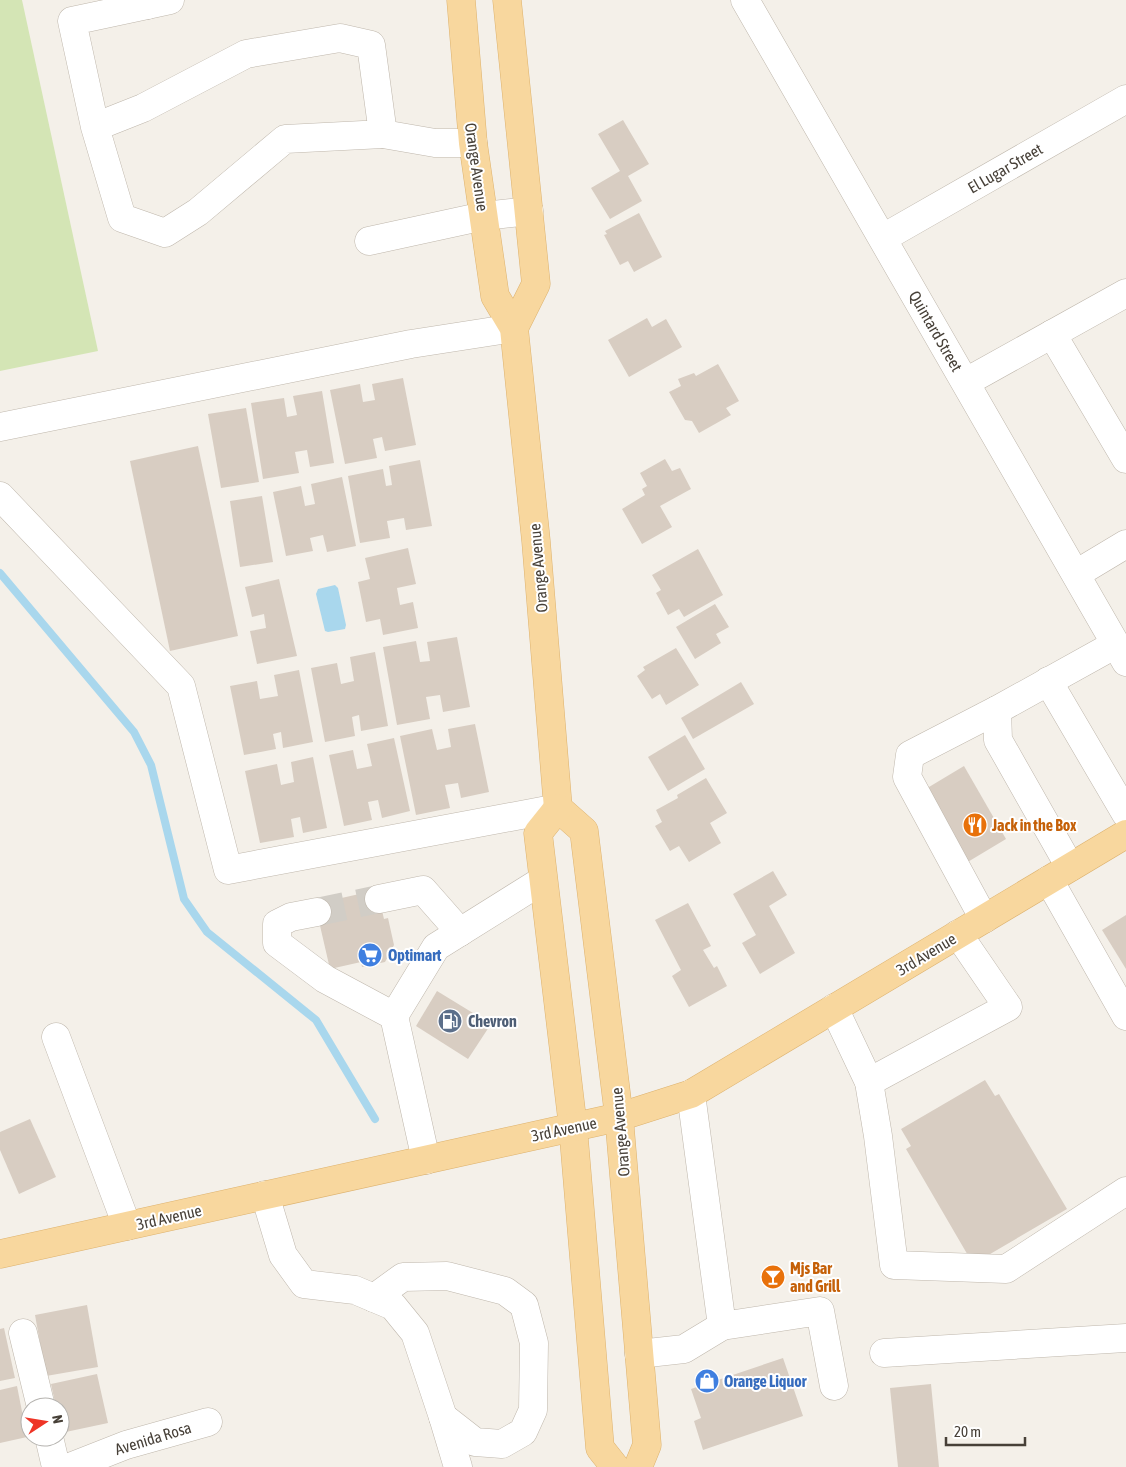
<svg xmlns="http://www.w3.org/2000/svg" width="1126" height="1467" viewBox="0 0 1126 1467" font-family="'Asap Condensed',sans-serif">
<rect width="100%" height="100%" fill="#f4f0e9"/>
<!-- green -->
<path fill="#d4e5b5" d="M 0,0 L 22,0 L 98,351 L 0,371 Z"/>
<!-- water -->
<path fill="#a9d7ed" d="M 335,585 L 338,588 L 346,625 L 345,629 L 328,632 L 325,631 L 316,594 L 318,589 Z"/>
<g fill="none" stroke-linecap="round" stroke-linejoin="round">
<!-- stream -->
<path stroke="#a9d7ed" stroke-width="8" d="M 0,573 L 134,732 L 151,765 L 184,899 L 207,932 L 316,1020 L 375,1119"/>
</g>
<!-- building -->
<g fill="#d8cdc2">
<path d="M 623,120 L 649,164 L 628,176 L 642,201 L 610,219 L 591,188 L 620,171 L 598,134 Z"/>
<path d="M 639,213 L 662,257 L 634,272 L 628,261 L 620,265 L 604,235 L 607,234 L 605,231 Z"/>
<path d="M 647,318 L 652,327 L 666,319 L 682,347 L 629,377 L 608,340 Z"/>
<path d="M 718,364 L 739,401 L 726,408 L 731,415 L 699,433 L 692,421 L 685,420 L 669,392 L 681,386 L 678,379 L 694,373 L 696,376 Z"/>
<path d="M 403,378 L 416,445 L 385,451 L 382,437 L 373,439 L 377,458 L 345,464 L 330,390 L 360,384 L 363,402 L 375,400 L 372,384 Z"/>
<path d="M 322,391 L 334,463 L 310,467 L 307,450 L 295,452 L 299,473 L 263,479 L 251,403 L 284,398 L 287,417 L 297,415 L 293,396 Z"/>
<path d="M 246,408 L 259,482 L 221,488 L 208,414 Z"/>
<path d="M 198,446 L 238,636 L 170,651 L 130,461 Z"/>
<path d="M 665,459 L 672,471 L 680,468 L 691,489 L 660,506 L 672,527 L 642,544 L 622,509 L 645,495 L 642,489 L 647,486 L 640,473 Z"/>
<path d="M 420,460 L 432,526 L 406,530 L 404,518 L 387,521 L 390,538 L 360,543 L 348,476 L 383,469 L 386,486 L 392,485 L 389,466 Z"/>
<path d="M 342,477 L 356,546 L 327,552 L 323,535 L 310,538 L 313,551 L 286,556 L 273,492 L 301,486 L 305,506 L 315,504 L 311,484 Z"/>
<path d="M 262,496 L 273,562 L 240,567 L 230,501 Z"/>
<path d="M 408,548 L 416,584 L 397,588 L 400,605 L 413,602 L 418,628 L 383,635 L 380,619 L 366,622 L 358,582 L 370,579 L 365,558 Z"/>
<path d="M 698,549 L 723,595 L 684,617 L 679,609 L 668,615 L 656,593 L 661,590 L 652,575 Z"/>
<path d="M 279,579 L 297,656 L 257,664 L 250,631 L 266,628 L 264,614 L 252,617 L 245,587 Z"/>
<path d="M 715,604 L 729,627 L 716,634 L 721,643 L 695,659 L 676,627 Z"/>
<path d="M 457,637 L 470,707 L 443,712 L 440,695 L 426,697 L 430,719 L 397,725 L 383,647 L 416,641 L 420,662 L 430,661 L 427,642 Z"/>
<path d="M 676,648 L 699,685 L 666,705 L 660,694 L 652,699 L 637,676 L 645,670 L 643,667 Z"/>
<path d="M 375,652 L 388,726 L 361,731 L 359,715 L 352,717 L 355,736 L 325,742 L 311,668 L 337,663 L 341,684 L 354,681 L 350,657 Z"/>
<path d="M 299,670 L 313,742 L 283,748 L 281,732 L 273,734 L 276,749 L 244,755 L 230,686 L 257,681 L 260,699 L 278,696 L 274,675 Z"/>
<path d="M 741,682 L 754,704 L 693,739 L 681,718 Z"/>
<path d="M 475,724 L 489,792 L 461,798 L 458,783 L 445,785 L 450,808 L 416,815 L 400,736 L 432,729 L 437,750 L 451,747 L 448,729 Z"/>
<path d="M 685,735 L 705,769 L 668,791 L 648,757 Z"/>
<path d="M 394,738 L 410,811 L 382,818 L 378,800 L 368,802 L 372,820 L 344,826 L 329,755 L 353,750 L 357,769 L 372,766 L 367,744 Z"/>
<path d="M 313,757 L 327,828 L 303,833 L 300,817 L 291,819 L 294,837 L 260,843 L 245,771 L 277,764 L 281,785 L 294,782 L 291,762 Z"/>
<path d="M 964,766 L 1006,839 L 966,863 L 924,790 Z"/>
<path d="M 706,778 L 727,813 L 710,823 L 721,843 L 689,862 L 679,846 L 670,851 L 655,826 L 662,822 L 656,810 L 678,798 L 677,795 Z"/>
<path d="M 773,871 L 787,895 L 769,906 L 795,953 L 760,974 L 742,943 L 756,935 L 733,894 Z"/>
<path d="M 377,890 L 384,919 L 388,918 L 394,945 L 385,962 L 362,967 L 361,962 L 330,969 L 315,904 Z"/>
<path d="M 688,903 L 711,946 L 703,950 L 714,968 L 717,966 L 727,986 L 689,1007 L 672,976 L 681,970 L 655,920 Z"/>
<path d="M 1126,915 L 1126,969 L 1102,930 Z"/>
<path d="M 437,991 L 491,1024 L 468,1059 L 416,1026 Z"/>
<path d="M 985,1080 L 995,1096 L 999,1094 L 1067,1209 L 973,1264 L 906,1149 L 911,1146 L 901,1129 Z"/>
<path d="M 30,1119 L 56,1177 L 19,1194 L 0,1150 L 0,1132 Z"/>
<path d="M 87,1305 L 98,1367 L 46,1376 L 35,1315 Z"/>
<path d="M 4,1328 L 15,1378 L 0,1381 L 0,1329 Z"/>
<path d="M 783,1358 L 803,1416 L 703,1450 L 694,1421 L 701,1418 L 691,1389 Z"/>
<path d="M 97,1374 L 108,1423 L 61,1433 L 60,1407 L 56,1407 L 51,1384 Z"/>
<path d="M 931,1384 L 939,1467 L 898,1467 L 890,1388 Z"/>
<path d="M 17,1386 L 27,1437 L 0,1443 L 0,1390 Z"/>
</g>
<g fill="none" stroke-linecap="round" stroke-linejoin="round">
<!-- minor-tunnel -->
<path stroke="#d1cdc6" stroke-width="28" stroke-dasharray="28 14" stroke-linecap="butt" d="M 317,912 L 379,899"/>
<defs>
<g id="minor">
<path d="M 745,0 L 1126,662"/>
<path d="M 147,5 L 170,0"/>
<path d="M 95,127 L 143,108 L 246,54 L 340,38 L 371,45 L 383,134 L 285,139 L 198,212 L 165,233 L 122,218 L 95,127 L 72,21 L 147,5 L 146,0"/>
<path d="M 383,134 L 435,143 L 473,143"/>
<path d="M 883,238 L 1126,99"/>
<path d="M 369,241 L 484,216 L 529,211"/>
<path d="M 1052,334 L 1126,459"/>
<path d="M 966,382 L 1126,293"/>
<path d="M 0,427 L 411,344 L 514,328"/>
<path d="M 0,496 L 181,686 L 228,870 L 558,808"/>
<path d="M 1076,574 L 1126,544"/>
<path d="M 1048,681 L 1126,814"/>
<path d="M 1070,867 L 998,740 L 997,710 L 1116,644"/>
<path d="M 1049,880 L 1126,1016"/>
<path d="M 379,899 L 423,890 L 460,932"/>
<path d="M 317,912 L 291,917 L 277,924 L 277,943 L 325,979 L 394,1016"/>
<path d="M 984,919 L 907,777 L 910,755 L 997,710"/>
<path d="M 834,1008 L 869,1082 L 878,1136 L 894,1265 L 1006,1269 L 1126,1191"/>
<path d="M 56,1037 L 127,1226"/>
<path d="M 869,1082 L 1008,1007 L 958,934"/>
<path d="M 691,1094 L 722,1326 L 820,1311 L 834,1386"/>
<path d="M 426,1160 L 394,1016 L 436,947 L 543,880"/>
<path d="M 265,1195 L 283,1255 L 304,1284 L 355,1290 L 393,1306 L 415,1333 L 443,1417 L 458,1467"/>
<path d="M 374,1298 L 403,1277 L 447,1276 L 505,1291 L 524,1305 L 534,1343 L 533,1410 L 523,1432 L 502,1444 L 475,1442 L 443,1417"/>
<path d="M 23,1333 L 41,1407"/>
<path d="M 884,1353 L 1126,1338"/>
<path d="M 639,1354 L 684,1349 L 722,1326"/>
<path d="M 49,1437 L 56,1467"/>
<path d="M 70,1467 L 126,1445 L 208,1422"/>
</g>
<g id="major">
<path d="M 461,0 L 473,143 L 495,296 L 514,328 L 536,541 L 558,808 L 584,831 L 619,1117 L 647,1445 L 638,1467"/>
<path d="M 507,0 L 536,284 L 514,328"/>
<path d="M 558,808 L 538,833 L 573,1127 L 600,1448 L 615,1467"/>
<path d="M 0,1254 L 619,1117 L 691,1094 L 1126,834"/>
</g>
</defs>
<!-- minor casing -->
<use href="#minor" stroke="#bfb7ac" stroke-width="29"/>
<!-- major casing -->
<use href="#major" stroke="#ddb26e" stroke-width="29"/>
<!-- minor -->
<use href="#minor" stroke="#fff" stroke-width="28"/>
<!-- major -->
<use href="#major" stroke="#f8d79e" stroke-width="28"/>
</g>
<!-- icons -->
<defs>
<symbol id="restaurant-disc" viewBox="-11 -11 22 22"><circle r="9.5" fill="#e8710a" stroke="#fff"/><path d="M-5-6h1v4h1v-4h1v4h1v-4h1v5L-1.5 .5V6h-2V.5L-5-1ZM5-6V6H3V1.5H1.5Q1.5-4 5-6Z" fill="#fff"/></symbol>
<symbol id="supermarket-disc" viewBox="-11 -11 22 22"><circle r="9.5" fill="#3f7fe0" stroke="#fff"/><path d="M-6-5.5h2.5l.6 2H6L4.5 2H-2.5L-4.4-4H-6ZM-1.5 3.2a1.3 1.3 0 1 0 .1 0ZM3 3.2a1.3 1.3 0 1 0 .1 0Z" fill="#fff"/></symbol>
<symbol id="fuel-disc" viewBox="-11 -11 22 22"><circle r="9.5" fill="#5c6f8a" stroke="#fff"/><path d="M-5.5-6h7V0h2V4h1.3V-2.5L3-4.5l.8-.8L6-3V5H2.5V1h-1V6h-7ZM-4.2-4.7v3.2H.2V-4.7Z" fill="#fff"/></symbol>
<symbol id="bar-disc" viewBox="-11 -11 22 22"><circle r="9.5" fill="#e8710a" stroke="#fff"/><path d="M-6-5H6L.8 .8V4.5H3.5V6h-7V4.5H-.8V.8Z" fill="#fff"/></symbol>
<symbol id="shop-disc" viewBox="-11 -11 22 22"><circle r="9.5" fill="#3f7fe0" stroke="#fff"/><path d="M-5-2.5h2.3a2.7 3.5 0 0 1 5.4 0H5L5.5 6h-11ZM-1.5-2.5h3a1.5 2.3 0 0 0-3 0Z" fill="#fff"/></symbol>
</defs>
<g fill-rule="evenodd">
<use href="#restaurant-disc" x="961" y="811" width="28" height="28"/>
<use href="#supermarket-disc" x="356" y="941" width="28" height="28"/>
<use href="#fuel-disc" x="436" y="1007" width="28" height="28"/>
<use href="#bar-disc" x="759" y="1263" width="28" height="28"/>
<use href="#shop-disc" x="693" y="1367" width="28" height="28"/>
</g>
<g text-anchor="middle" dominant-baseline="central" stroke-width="4" stroke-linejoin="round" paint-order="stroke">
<!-- street labels -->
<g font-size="16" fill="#474038" stroke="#fff">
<text transform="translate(477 167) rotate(82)">Orange Avenue</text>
<text transform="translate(1005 168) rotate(-30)">El Lugar Street</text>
<text transform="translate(936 331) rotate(60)">Quintard Street</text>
<text transform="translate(538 568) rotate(-95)">Orange Avenue</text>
<text transform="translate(926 954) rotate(-31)">3rd Avenue</text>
<text transform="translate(564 1129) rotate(-12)">3rd Avenue</text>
<text transform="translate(620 1132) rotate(-95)">Orange Avenue</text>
<text transform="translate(169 1217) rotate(-13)">3rd Avenue</text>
<text transform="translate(153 1438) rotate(-17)">Avenida Rosa</text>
</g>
<!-- food labels -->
<g font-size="16" font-weight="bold" fill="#c56008" stroke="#fff" text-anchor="start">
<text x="992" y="825">Jack in the Box</text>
<text x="790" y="1268">Mjs Bar<tspan x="790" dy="18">and Grill</tspan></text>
</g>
<!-- shop labels -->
<g font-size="16" font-weight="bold" fill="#366cbe" stroke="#fff" text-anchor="start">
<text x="388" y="955">Optimart</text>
<text x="724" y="1381">Orange Liquor</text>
</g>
<!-- service labels -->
<g font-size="16" font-weight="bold" fill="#4e5e75" stroke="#fff" text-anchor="start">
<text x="468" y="1021">Chevron</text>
</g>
</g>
<!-- north arrow -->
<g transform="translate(45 1422) rotate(78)"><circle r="24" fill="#ffffff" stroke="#b5b3af"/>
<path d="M0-4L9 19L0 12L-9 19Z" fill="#ee3426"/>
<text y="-8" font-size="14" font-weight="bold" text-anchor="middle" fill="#474038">N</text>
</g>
<!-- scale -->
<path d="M946 1437v8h79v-8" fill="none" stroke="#474038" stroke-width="2.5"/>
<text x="954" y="1437" font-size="15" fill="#474038" stroke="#ffffff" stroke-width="4" paint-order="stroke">20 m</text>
</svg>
